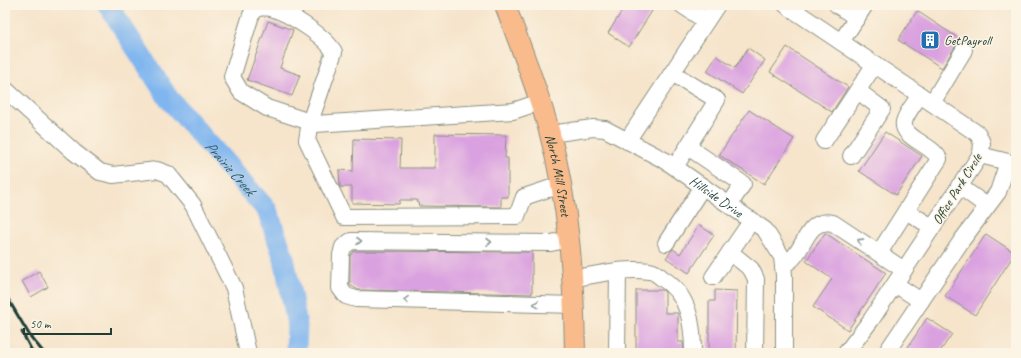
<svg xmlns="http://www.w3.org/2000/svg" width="1021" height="358" viewBox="0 0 1021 358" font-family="Caveat,sans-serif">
<rect width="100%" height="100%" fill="#fcf5e5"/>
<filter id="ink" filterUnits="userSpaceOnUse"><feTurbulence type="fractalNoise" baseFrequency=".025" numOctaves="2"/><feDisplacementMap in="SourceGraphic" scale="8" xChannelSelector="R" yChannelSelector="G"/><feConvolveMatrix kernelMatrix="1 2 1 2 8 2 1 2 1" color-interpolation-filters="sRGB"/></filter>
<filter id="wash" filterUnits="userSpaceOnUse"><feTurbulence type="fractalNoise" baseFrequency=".012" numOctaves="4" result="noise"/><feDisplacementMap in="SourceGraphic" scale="16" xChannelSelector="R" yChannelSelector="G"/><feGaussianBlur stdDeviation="0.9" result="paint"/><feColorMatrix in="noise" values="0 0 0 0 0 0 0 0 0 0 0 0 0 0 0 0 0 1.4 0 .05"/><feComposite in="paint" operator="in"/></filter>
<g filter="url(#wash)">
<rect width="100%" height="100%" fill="#f6e4cb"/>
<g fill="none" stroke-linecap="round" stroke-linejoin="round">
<!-- river -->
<path stroke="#80b6ef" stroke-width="21" id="s1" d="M 108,5 L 169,99 L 267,210 L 284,258 L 297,325 L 296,353"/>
</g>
<g id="blocks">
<!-- building -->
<g fill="#daa1e0">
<path d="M 626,5 L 643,5 L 652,11 L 629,47 L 608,33 Z"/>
<path d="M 917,11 L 961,40 L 956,45 L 942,68 L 898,40 Z"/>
<path d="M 268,21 L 293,30 L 280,68 L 300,75 L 292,96 L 247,80 Z"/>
<path d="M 787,47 L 848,87 L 832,112 L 770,72 Z"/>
<path d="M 748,48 L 765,60 L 742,94 L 707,71 L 717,56 L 735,68 Z"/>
<path d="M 749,110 L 794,139 L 764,184 L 719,155 Z"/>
<path d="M 885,132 L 922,156 L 896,195 L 859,171 Z"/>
<path d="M 435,134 L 506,135 L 505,158 L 508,158 L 508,197 L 501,197 L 501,207 L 419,206 L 417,200 L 400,200 L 399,204 L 352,203 L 352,187 L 340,187 L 339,170 L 353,171 L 354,139 L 401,140 L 400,168 L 435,168 Z"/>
<path d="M 699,225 L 714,235 L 689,273 L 666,258 L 673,249 L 680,254 Z"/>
<path d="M 825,233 L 886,273 L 848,330 L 813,307 L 832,279 L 806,261 Z"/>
<path d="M 986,234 L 1015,253 L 975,315 L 945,296 Z"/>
<path d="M 354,251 L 532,252 L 532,294 L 358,290 L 350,285 L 350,256 Z"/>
<path d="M 39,271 L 48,287 L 31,297 L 22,281 Z"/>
<path d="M 636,290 L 662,290 L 665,292 L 665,313 L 678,313 L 678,342 L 683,342 L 684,353 L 636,353 Z"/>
<path d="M 715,290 L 737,291 L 736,353 L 709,353 L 709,301 L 715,301 Z"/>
<path d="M 927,318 L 952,334 L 939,353 L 904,353 Z"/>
</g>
</g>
</g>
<g filter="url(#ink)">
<use href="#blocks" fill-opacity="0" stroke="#8a9080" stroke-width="1"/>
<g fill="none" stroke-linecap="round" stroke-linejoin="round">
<defs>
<g id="minor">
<path d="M 682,5 L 706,21"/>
<path d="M 786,5 L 978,134 L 982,143 L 981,154 L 871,320 L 846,353"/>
<path d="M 837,5 L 857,18"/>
<path d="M 841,42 L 865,5"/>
<path d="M 672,73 L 717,100 L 675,167"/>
<path d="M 5,89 L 74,152 L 100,172 L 113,175 L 157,170 L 168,174 L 193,205 L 234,288 L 248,353"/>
<path d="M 540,102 L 513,111 L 315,124 L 310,122 L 267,108 L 241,92 L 232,77 L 251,15 L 258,7 C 262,8 267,7 271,8 C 289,13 325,36 334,52 L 310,122 L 307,140 L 344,217 L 517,216 L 524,197 L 548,189 L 562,187"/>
<path d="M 932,103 L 964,50"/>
<path id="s2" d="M 550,134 L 593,128 L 605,129 L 666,161 L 765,230 L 782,257 L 784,275 L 784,353"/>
<path d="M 627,141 L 717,5"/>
<path d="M 824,141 L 875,64"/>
<path d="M 688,147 L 743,184 L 730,204"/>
<path d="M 851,156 L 882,109 L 858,91"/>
<path d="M 959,186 L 987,206"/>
<path d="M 906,211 L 932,227"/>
<path d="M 752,220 L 730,252 L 751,269 L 756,279 L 755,353"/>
<path d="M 570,239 L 551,243 L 351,241 L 343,247 L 341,255 L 340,288 L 346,296 L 356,299 L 575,305"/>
<path d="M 666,243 L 703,186"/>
<path d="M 879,253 L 939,159 C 932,144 901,138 904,122 C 906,113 915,103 920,95"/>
<path d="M 783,266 C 786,263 790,261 793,258 C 806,244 808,218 833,223 L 904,270"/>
<path d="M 713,277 L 730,252"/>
<path d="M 573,278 C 598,275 624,267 649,271 C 654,271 658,275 662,278 C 689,295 693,323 693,353"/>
<path d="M 895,284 L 921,301"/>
<path d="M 617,353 L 618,272"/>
<path d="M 886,353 L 962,240 L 998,192 L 1008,162 L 980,155"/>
</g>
<g id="major">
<path id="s3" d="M 505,5 C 521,48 538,90 550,134 C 569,206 574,279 575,353"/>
</g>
</defs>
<!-- minor casing -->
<use href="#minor" stroke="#8a9080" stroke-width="18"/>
<!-- major casing -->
<use href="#major" stroke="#8a9080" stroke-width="22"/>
<!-- minor -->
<use href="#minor" stroke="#fff" stroke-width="16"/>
<!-- major -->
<use href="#major" stroke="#fabb8c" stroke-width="20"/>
<!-- rail -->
<g stroke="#1f3d34" stroke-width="3">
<path d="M 5,294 L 30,336 L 44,353"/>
<path d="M 22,332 L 33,353"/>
</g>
</g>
<!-- one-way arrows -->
<defs><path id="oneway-chevron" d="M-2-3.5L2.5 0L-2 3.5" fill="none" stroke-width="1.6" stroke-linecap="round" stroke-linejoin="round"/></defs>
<g stroke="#8f9e9a">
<use href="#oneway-chevron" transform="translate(359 241)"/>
<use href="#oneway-chevron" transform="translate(860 241) rotate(-147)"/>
<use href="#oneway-chevron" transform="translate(489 242)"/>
<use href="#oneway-chevron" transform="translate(406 300) rotate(-178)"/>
<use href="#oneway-chevron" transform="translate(536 304) rotate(-178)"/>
</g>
</g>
<!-- icons -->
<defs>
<symbol id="building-square" viewBox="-11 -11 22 22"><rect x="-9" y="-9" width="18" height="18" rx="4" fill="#1f6fb2" stroke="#fcf5e5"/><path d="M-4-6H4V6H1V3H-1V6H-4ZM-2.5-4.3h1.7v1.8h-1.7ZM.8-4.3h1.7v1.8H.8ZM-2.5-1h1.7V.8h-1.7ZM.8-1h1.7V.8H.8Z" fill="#fff"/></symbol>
</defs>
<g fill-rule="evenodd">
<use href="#building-square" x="919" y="29" width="22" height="22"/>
</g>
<g text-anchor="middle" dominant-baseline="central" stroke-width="3" stroke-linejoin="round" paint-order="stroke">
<!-- poi labels -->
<g font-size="14" fill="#1f3d34" stroke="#fcf5e5" text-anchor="start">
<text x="944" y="40">GetPayroll</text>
</g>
<!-- street labels -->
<g font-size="14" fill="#1f3d34" stroke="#fcf5e5">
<text stroke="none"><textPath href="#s3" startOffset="179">North Mill Street</textPath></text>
<text transform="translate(957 189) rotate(-58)">Office Park Circle</text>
<text stroke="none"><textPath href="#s2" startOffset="186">Hillside Drive</textPath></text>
</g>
<!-- water labels -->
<g font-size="15" font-style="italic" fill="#375b63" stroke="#fcf5e5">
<text stroke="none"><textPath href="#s1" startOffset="204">Prairie Creek</textPath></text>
</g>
</g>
<!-- margin -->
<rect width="1021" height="358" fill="none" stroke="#fcf5e5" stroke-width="20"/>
<!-- scale -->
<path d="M24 328v6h87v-6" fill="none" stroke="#1f3d34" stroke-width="2"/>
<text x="30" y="328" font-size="12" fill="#1f3d34" stroke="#fcf5e5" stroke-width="3" paint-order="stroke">50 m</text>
</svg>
